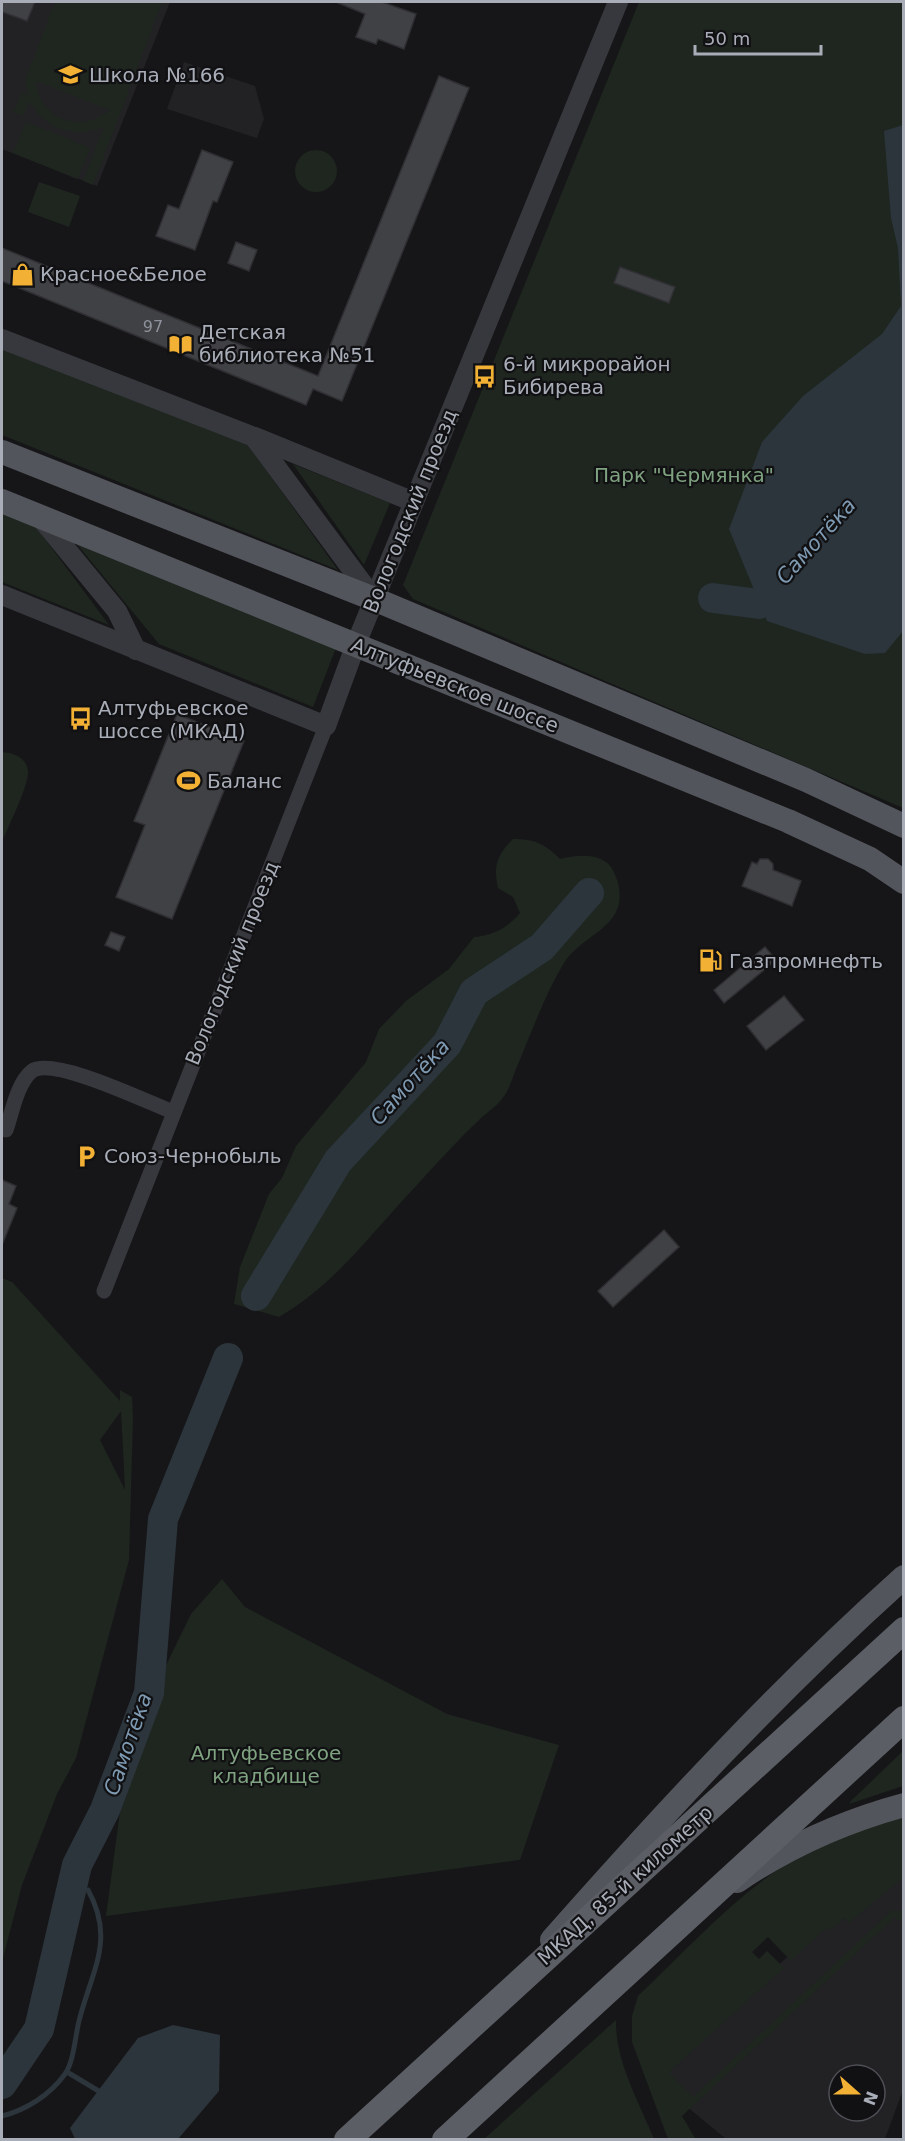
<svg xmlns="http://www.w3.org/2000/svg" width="905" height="2141" viewBox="0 0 905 2141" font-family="'DejaVu Sans',sans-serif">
<rect width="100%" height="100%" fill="#161618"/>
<!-- built -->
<g fill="#222225" fill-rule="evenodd">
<path d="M 2,2 L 170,2 L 97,186 L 2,149 Z"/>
<path d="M 184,62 L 255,86 L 264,119 L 257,138 L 167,109 Z"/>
<path d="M 903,1867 L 903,2090 L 885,2139 L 726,2139 L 650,2076 L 889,1869 ZM 839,2075 L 875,2075 L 875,2111 L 839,2111 Z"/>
</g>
<!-- green -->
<g fill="#1e261f" fill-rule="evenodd">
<path d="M 55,2 L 162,2 L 93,185 L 83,181 L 104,127 C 74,139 45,130 30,101 L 24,116 L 14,112 L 21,93 L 28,95 L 25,80 ZM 36,82 L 36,81 L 110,110 C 82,134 40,120 36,82 Z"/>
<path d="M 639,2 L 903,2 L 903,808 L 413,599 L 403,585 Z"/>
<path d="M 26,122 L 90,148 L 77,179 L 13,153 Z"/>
<circle cx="316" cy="171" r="21"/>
<path d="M 39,182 L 80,196 L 69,227 L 28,212 Z"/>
<path d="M 2,346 L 248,445 L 338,570 L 2,435 Z"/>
<path d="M 293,464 L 390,503 L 364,565 Z"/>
<path d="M 2,513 L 36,527 L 109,625 L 2,582 Z"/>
<path d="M 76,543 L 336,648 L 313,707 L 159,644 Z"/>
<path d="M 2,752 C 15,753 29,759 28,774 C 27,789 8,827 2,842 Z"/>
<path d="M 513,839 C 535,839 545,844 560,859 C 575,855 600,852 611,867 C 615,873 618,881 619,888 C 626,928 581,935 564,963 C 545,994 533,1029 519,1062 C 514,1072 511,1086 505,1095 C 499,1105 487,1112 479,1120 C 457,1141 436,1164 416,1186 C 371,1233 337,1283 279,1317 L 234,1304 L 240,1267 L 269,1194 L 282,1178 L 296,1146 L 366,1062 L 379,1029 L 406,1001 L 449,969 L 474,937 C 494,935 507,928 520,913 L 513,897 L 498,888 C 493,866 497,855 513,839 Z"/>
<path d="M 2,1278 L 12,1282 L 120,1401 L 120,1390 L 132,1397 L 133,1418 L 129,1560 L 76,1758 L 57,1794 L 22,1885 L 2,1962 ZM 121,1411 L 125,1489 L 125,1490 L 100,1440 Z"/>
<path d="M 222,1579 L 245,1607 L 447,1714 L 559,1745 L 520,1860 L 106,1916 L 123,1789 L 153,1692 L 191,1614 Z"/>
<path d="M 903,1751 L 903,1786 L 849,1804 L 851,1801 Z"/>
<path d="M 903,1817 L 903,1878 L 849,1923 L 845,1918 L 830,1930 L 827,1927 L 791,1961 L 768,1937 L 752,1952 L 759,1959 L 767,1951 L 784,1968 L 669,2072 L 693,2097 L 891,1911 L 903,1911 L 903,1923 L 895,1917 L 682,2116 L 695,2138 L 668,2139 L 632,2042 L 632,2016 L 638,1996 C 687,1950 735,1895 793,1860 C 826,1839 866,1829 903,1817 Z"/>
<path d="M 616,2020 C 615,2061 639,2102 654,2139 L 484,2139 Z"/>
</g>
<!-- water -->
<g fill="#2c353c">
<path d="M 903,125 L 903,631 L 885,653 L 865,654 L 767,621 L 729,529 L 762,442 L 803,396 L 882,334 L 901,306 L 898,248 L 891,218 L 884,131 Z"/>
<path d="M 173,2025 L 220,2035 L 219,2091 L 178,2139 L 75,2139 L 70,2128 L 138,2038 Z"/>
</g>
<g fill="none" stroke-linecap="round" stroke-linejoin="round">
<!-- stream -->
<g stroke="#2c353c" stroke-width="5">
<path d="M 67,2072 L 102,2093"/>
<path d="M 2,2116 C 26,2110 50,2095 65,2074 C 74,2061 75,2037 79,2021 C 91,1972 116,1940 88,1890"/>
</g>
<!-- river -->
<g stroke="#2c353c" stroke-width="30">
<path d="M 713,598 L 759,604 L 786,574"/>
<path d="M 256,1296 L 338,1161 L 447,1044 L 474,992 L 542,947 L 589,893"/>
<path d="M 2,2084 L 39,2029 L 77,1865 L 105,1810 L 149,1693 L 163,1519 L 228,1358"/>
</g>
</g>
<!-- building -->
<g fill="#404145" stroke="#303034" stroke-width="1.5">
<path d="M 2,2 L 35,2 L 27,21 L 2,12 Z"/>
<path d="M 336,2 L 382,2 L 416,14 L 404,49 L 378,39 L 376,44 L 356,37 L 365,14 Z"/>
<path d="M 439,76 L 469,88 L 342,401 L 313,389 L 306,405 L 2,281 L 2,248 L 318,376 Z"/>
<path d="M 202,150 L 233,162 L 217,202 L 213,201 L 195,250 L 156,236 L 168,205 L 179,209 Z"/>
<path d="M 236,242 L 257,250 L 249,271 L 228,263 Z"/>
<path d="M 620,267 L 675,287 L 669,303 L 614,283 Z"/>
<path d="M 177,714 L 244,741 L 172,919 L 116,897 L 145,825 L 134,821 Z"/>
<path d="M 760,859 L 768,859 L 773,864 L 773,870 L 801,881 L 792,906 L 742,886 L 752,862 L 757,864 Z"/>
<path d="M 111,932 L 125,937 L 119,951 L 105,945 Z"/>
<path d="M 765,947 L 776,960 L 724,1003 L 714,990 Z"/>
<path d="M 784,996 L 804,1020 L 766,1050 L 747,1026 Z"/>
<path d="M 2,1180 L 16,1186 L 9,1204 L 17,1208 L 2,1245 Z"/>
<path d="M 664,1230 L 679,1247 L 613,1307 L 598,1291 Z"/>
</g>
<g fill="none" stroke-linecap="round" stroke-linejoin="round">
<!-- minor -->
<g stroke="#37383d" stroke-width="15">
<path d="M 2,1128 L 6,1130 C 12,1113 17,1083 32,1071 C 53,1056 147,1102 173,1112"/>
<path d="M 104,1291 L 326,726"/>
</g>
<!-- tertiary -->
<g stroke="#37383d" stroke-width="20">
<path d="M 2,339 L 254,437 L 374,599"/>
<path d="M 255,437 L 414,502"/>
<path d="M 39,516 L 117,611 L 136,650"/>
<path d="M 2,595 L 326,726 L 356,644 L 618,2"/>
</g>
<!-- primary -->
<g stroke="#53555c" stroke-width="24">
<path d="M 2,452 L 374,599 L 806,780 L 904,826"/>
<path d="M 2,501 L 788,821 L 870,859 L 904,882"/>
<path d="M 737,1881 C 787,1847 845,1821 904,1805"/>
<path d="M 552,1940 C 664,1813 778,1690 904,1577"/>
</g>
<!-- trunk -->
<g stroke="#5b5e65" stroke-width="26">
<path d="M 347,2140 L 904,1630"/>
<path d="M 445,2140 L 904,1719"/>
</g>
</g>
<!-- icons -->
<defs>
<symbol id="school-bare" viewBox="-9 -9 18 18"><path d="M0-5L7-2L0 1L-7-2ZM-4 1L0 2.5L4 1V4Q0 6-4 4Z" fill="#f2b134" stroke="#111113" stroke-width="2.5" paint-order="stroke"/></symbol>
<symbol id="shop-bare" viewBox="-9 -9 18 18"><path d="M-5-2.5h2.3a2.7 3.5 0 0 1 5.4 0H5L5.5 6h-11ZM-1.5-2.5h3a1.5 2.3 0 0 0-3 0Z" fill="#f2b134" stroke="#111113" stroke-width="2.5" paint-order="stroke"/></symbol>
<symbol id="library-bare" viewBox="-9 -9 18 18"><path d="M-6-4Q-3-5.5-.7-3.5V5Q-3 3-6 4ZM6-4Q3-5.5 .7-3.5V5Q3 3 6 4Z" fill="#f2b134" stroke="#111113" stroke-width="2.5" paint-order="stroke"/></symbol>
<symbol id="bus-bare" viewBox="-9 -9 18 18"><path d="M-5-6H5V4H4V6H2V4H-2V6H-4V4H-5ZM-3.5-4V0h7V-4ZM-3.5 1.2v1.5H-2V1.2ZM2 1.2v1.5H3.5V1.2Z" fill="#f2b134" stroke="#111113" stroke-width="2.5" paint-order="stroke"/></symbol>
<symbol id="stadium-bare" viewBox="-9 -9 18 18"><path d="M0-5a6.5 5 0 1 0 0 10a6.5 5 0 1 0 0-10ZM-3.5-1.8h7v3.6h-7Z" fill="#f2b134" stroke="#111113" stroke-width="2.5" paint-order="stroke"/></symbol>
<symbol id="fuel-bare" viewBox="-9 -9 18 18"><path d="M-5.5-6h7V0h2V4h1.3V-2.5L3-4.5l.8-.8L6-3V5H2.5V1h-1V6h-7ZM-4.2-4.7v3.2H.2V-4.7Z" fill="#f2b134" stroke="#111113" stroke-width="2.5" paint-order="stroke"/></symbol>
<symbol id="parking-bare" viewBox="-9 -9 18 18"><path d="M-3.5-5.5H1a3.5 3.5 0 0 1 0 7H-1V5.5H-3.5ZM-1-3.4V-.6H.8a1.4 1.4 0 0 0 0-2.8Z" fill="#f2b134" stroke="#111113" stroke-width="2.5" paint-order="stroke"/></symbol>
</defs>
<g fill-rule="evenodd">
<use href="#school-bare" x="54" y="58" width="33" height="33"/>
<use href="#shop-bare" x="6" y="258" width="33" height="33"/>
<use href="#library-bare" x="164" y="328" width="33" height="33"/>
<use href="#bus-bare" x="468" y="360" width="33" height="33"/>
<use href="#bus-bare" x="64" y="702" width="33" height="33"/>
<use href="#stadium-bare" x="172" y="764" width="33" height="33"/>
<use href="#fuel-bare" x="694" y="944" width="33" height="33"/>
<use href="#parking-bare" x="70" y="1140" width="33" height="33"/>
</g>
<g text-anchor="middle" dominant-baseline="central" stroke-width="4.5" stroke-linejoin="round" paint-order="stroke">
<!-- number labels -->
<g font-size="16" fill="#8e929b">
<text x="153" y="326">97</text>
</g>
<!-- poi labels -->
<g font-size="20" fill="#a8adb8" stroke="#111113" text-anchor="start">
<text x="89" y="75">Школа №166</text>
<text x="40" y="274">Красное&amp;Белое</text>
<text x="199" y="332">Детская<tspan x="199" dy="23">библиотека №51</tspan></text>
<text x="503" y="364">6-й микрорайон<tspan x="503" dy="23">Бибирева</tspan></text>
<text x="98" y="708">Алтуфьевское<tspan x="98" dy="23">шоссе (МКАД)</tspan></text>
<text x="207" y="781">Баланс</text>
<text x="729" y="961">Газпромнефть</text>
<text x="104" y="1156">Союз-Чернобыль</text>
</g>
<!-- park labels -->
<g font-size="20" fill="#7fa381" stroke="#111113">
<text x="684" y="475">Парк "Чермянка"</text>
<text x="266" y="1753">Алтуфьевское<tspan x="266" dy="23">кладбище</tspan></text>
</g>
<!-- street labels -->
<g font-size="20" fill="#a8adb8" stroke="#111113">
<text transform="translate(410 511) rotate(-68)">Вологодский проезд</text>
<text transform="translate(455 685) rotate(22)">Алтуфьевское шоссе</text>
<text transform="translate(232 963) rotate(-68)">Вологодский проезд</text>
<text transform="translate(625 1885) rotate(-42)">МКАД, 85-й километр</text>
</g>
<!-- water labels -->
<g font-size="21" font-style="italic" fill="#7f9bb3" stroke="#111113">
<text transform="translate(816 541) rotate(-48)">Самотёка</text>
<text transform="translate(410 1082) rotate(-48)">Самотёка</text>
<text transform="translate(128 1744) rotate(-71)">Самотёка</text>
</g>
</g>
<!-- border -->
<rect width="905" height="2141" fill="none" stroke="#a8adb8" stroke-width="6"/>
<!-- north arrow -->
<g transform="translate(857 2093) rotate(111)"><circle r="28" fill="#111113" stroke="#4d4f55" stroke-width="1.5"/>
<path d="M0-4.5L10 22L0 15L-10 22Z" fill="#f2b134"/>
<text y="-9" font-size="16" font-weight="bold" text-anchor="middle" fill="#a8adb8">N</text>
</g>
<!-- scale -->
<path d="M695 45v9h126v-9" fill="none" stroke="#a8adb8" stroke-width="3"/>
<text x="704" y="45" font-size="18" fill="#a8adb8" stroke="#111113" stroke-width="4.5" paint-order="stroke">50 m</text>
</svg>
